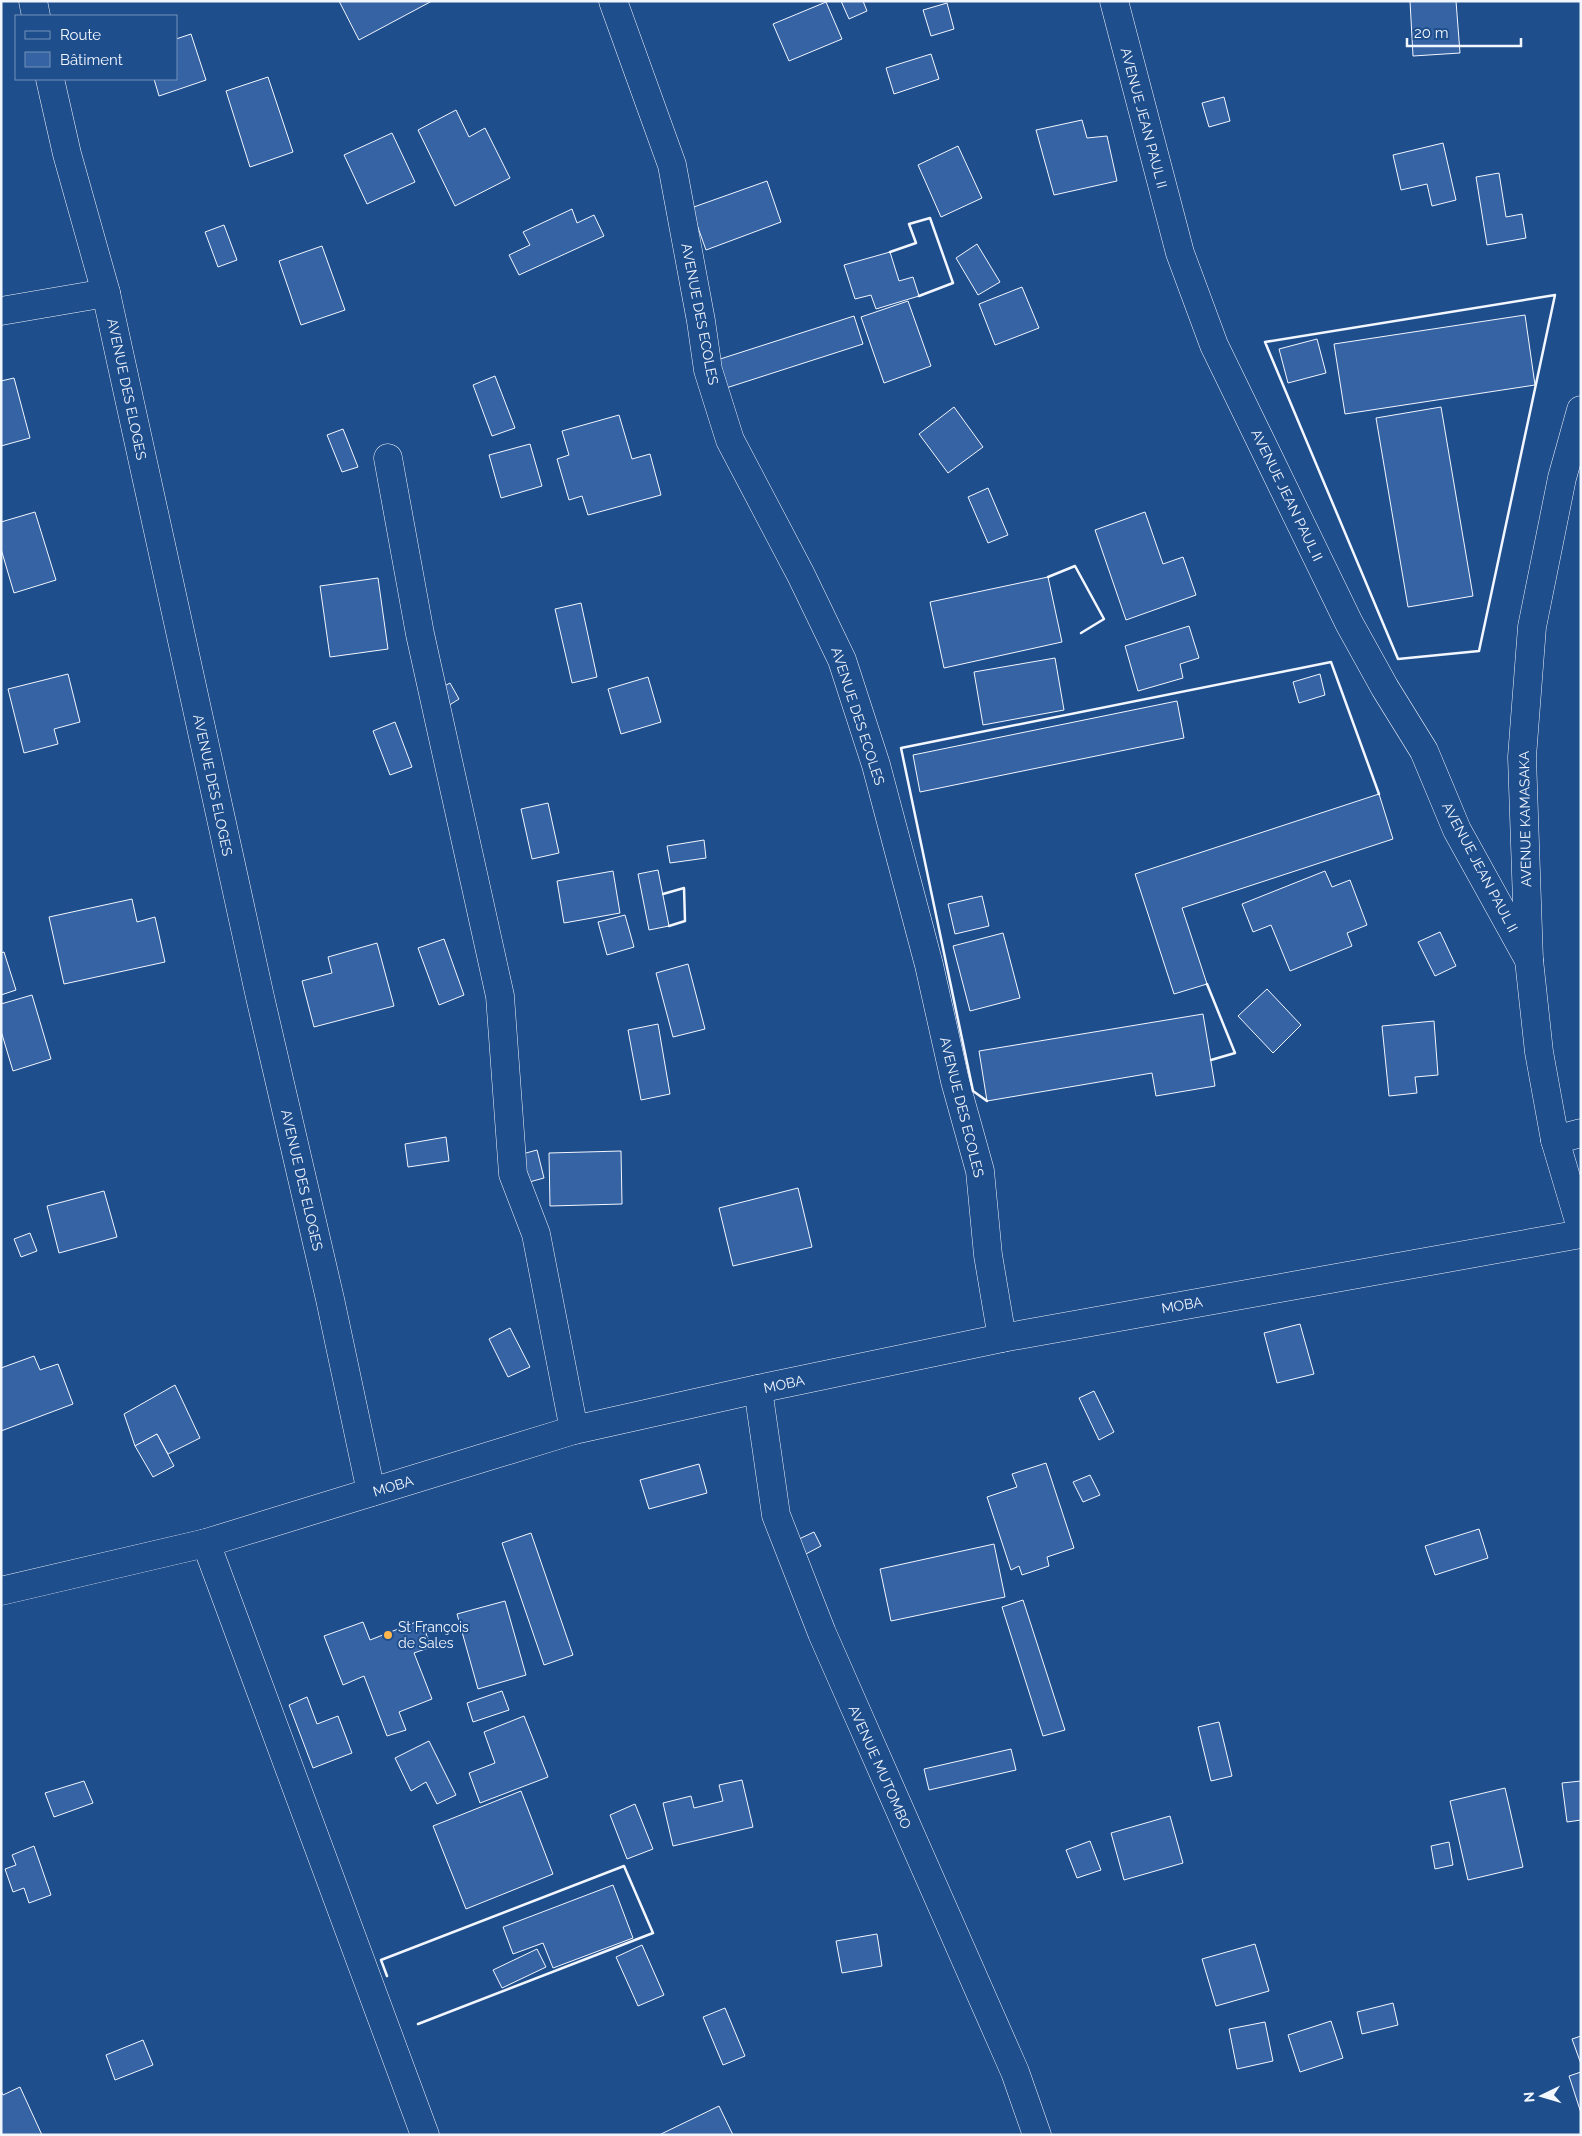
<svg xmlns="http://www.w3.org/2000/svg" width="1582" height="2136" viewBox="0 0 1582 2136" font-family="Raleway,sans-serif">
<rect width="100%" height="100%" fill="#1f4e8c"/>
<!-- building -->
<g fill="#3563a3" stroke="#f2f6ff">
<path d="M 339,1 L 432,1 L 359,40 Z"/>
<path d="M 841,1 L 863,1 L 867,11 L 849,19 Z"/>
<path d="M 1410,1 L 1456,1 L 1460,53 L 1413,56 Z"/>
<path d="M 826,2 L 842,39 L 789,61 L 773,24 Z"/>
<path d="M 947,3 L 954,29 L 931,36 L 923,10 Z"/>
<path d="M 191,34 L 206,80 L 159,96 L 154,79 L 176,79 L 176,39 Z"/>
<path d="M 931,54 L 939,79 L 894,94 L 886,68 Z"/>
<path d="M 268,77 L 293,152 L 250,167 L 226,91 Z"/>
<path d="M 1224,97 L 1230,121 L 1209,127 L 1202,103 Z"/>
<path d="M 456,110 L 469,137 L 485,128 L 510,178 L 455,206 L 418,130 Z"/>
<path d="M 1082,120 L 1087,138 L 1107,136 L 1117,181 L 1054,195 L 1036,130 Z"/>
<path d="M 392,133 L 415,182 L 367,204 L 344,155 Z"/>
<path d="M 1443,143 L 1456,200 L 1432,206 L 1427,184 L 1401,190 L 1393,155 Z"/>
<path d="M 958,146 L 982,198 L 941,217 L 918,165 Z"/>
<path d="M 1499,173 L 1506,217 L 1522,214 L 1526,238 L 1487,245 L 1476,177 Z"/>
<path d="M 767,181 L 781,222 L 706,250 L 691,208 Z"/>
<path d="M 572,209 L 577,223 L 594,215 L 604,236 L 519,275 L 509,255 L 530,245 L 523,232 Z"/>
<path d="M 224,225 L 237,260 L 218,267 L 205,232 Z"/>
<path d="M 977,244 L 1000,282 L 978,295 L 956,258 Z"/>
<path d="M 322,246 L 345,310 L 301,325 L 279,261 Z"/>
<path d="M 890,252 L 899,281 L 913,277 L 919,296 L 876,309 L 871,295 L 855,299 L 844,265 Z"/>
<path d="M 1022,287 L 1039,328 L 995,345 L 979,304 Z"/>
<path d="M 908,301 L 931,366 L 884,383 L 861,317 Z"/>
<path d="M 1525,315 L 1535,385 L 1345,414 L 1334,344 Z"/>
<path d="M 854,316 L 863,344 L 723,389 L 714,361 Z"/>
<path d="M 1317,339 L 1326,373 L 1288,383 L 1279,349 Z"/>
<path d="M 495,376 L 515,428 L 492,436 L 473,385 Z"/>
<path d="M 14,378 L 30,438 L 1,446 L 1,381 Z"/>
<path d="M 954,407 L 983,447 L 948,473 L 919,434 Z"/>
<path d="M 1441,407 L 1473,596 L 1408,607 L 1376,418 Z"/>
<path d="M 619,415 L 632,459 L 650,454 L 661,495 L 588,515 L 582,496 L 569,500 L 557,459 L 569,455 L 562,431 Z"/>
<path d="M 343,429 L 358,467 L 342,472 L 327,435 Z"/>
<path d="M 530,444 L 542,486 L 501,498 L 489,455 Z"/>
<path d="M 988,488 L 1008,535 L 988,543 L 968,497 Z"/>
<path d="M 35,512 L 56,580 L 14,593 L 1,549 L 1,522 Z"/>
<path d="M 1145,512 L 1163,564 L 1183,557 L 1196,595 L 1126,620 L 1095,530 Z"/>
<path d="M 1048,577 L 1062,642 L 944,668 L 930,602 Z"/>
<path d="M 378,578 L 388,649 L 330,657 L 320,586 Z"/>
<path d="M 581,603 L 597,677 L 572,683 L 555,609 Z"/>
<path d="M 1189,626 L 1199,658 L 1180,664 L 1183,678 L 1138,691 L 1125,646 Z"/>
<path d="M 1055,658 L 1064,710 L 983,725 L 974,672 Z"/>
<path d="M 68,674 L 80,722 L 54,729 L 58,744 L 24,753 L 8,689 Z"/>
<path d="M 1320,674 L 1325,695 L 1299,703 L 1293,682 Z"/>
<path d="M 648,677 L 661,722 L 621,734 L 608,689 Z"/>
<path d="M 450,683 L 459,699 L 443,709 L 433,692 Z"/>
<path d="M 1177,701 L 1184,738 L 920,792 L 913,755 Z"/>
<path d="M 395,722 L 412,767 L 390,775 L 373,731 Z"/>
<path d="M 1379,794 L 1393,839 L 1182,908 L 1207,984 L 1174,994 L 1135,874 Z"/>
<path d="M 548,803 L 559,853 L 532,859 L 521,809 Z"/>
<path d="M 704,840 L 706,858 L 670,863 L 667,846 Z"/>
<path d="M 658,870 L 669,926 L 649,930 L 638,874 Z"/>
<path d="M 613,871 L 620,913 L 564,923 L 557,881 Z"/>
<path d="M 1325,871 L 1332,887 L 1350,880 L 1367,925 L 1347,933 L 1352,946 L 1290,971 L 1271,925 L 1253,932 L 1242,904 Z"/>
<path d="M 982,896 L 989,926 L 955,934 L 948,904 Z"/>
<path d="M 132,899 L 137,922 L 155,917 L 165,962 L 64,984 L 49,917 Z"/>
<path d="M 625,915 L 634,947 L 607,955 L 598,922 Z"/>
<path d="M 1440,932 L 1456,966 L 1435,976 L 1418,942 Z"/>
<path d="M 1003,933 L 1020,998 L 970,1011 L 953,946 Z"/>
<path d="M 444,939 L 464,995 L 439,1005 L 418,948 Z"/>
<path d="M 377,943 L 394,1006 L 314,1027 L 302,981 L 332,973 L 328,957 Z"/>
<path d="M 4,952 L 16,990 L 1,995 L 1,953 Z"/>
<path d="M 688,964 L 705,1029 L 673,1037 L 656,973 Z"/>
<path d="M 1267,989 L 1301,1025 L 1273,1053 L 1238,1016 Z"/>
<path d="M 32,995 L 51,1059 L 13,1071 L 1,1031 L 1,1004 Z"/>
<path d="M 1203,1014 L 1215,1086 L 1156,1096 L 1152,1073 L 987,1101 L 979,1051 Z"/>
<path d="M 1434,1021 L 1438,1075 L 1415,1077 L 1417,1093 L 1389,1096 L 1382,1026 Z"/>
<path d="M 658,1024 L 670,1094 L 641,1100 L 628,1030 Z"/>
<path d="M 446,1137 L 449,1161 L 408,1167 L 405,1144 Z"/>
<path d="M 537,1150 L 544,1178 L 522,1184 L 515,1156 Z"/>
<path d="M 621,1151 L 622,1204 L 550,1206 L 549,1153 Z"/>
<path d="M 798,1188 L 812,1247 L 733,1266 L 719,1208 Z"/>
<path d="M 104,1191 L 117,1237 L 59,1253 L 47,1206 Z"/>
<path d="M 30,1233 L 37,1251 L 21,1257 L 14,1239 Z"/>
<path d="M 1300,1324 L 1314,1374 L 1277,1383 L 1264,1333 Z"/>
<path d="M 510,1328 L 530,1367 L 508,1377 L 489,1339 Z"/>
<path d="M 34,1356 L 40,1370 L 58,1364 L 73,1404 L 1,1431 L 1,1368 Z"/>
<path d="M 175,1385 L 200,1438 L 168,1454 L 157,1434 L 135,1446 L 124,1414 Z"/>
<path d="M 1094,1391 L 1114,1432 L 1099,1440 L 1079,1398 Z"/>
<path d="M 157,1434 L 174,1466 L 153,1477 L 135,1446 Z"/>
<path d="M 1046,1463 L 1074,1548 L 1047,1557 L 1049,1566 L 1022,1575 L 1019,1566 L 1011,1570 L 987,1497 L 1017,1487 L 1012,1474 Z"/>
<path d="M 699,1464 L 707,1493 L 649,1509 L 640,1480 Z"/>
<path d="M 1090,1475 L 1100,1495 L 1083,1502 L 1073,1482 Z"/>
<path d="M 1479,1529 L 1488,1558 L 1435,1575 L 1425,1546 Z"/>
<path d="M 814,1532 L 821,1546 L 806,1554 L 799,1539 Z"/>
<path d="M 531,1533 L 573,1655 L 544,1665 L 502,1543 Z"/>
<path d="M 994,1544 L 1005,1597 L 891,1621 L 880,1569 Z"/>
<path d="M 1023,1600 L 1065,1730 L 1043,1736 L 1002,1607 Z"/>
<path d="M 505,1601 L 526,1675 L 478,1689 L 457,1614 Z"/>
<path d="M 421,1620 L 431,1647 L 414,1653 L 432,1699 L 399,1712 L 406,1730 L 387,1736 L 364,1676 L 343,1685 L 324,1636 L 363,1622 L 370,1640 Z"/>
<path d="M 502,1691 L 509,1710 L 473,1722 L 467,1703 Z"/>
<path d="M 307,1697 L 317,1724 L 338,1716 L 352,1753 L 313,1768 L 289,1705 Z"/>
<path d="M 524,1716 L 548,1777 L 480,1803 L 469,1773 L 495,1763 L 484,1732 Z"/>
<path d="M 1219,1722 L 1232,1776 L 1211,1781 L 1198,1727 Z"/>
<path d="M 429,1741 L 456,1795 L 437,1804 L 426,1782 L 411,1791 L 395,1758 Z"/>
<path d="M 1011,1749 L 1016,1770 L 929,1790 L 924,1769 Z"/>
<path d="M 742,1780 L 753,1827 L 673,1846 L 663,1803 L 691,1796 L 694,1808 L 723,1801 L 719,1785 Z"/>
<path d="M 84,1781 L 93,1803 L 54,1817 L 45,1793 Z"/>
<path d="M 1581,1781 L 1581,1820 L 1567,1822 L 1562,1783 Z"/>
<path d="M 1505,1788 L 1523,1867 L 1468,1880 L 1450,1801 Z"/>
<path d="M 521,1791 L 553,1874 L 466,1909 L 433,1826 Z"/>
<path d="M 635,1804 L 653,1849 L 627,1859 L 610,1815 Z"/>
<path d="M 1170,1816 L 1183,1863 L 1124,1880 L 1111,1833 Z"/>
<path d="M 1090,1841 L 1101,1870 L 1077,1878 L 1066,1850 Z"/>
<path d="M 1449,1842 L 1453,1865 L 1435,1869 L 1431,1846 Z"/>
<path d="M 34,1846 L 51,1895 L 29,1903 L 24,1888 L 13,1892 L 5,1869 L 16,1865 L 12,1855 Z"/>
<path d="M 613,1885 L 633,1938 L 553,1968 L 543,1943 L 513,1954 L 503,1927 Z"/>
<path d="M 877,1934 L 882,1966 L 842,1973 L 836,1941 Z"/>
<path d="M 1255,1944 L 1269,1991 L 1216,2006 L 1202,1959 Z"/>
<path d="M 642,1945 L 664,1995 L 638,2006 L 616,1957 Z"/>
<path d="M 537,1949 L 546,1967 L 502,1988 L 493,1970 Z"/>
<path d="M 1393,2003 L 1398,2025 L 1362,2034 L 1357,2012 Z"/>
<path d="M 725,2008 L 745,2056 L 723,2065 L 703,2017 Z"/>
<path d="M 1331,2021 L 1343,2058 L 1300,2072 L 1288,2035 Z"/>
<path d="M 1265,2022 L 1273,2061 L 1237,2069 L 1229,2029 Z"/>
<path d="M 1581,2036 L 1581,2064 L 1572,2039 Z"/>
<path d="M 143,2040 L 153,2065 L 115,2080 L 106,2055 Z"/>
<path d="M 1581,2072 L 1581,2113 L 1569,2076 Z"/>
<path d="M 20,2087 L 42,2135 L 1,2135 L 1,2091 L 3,2095 Z"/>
<path d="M 719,2106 L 733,2135 L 659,2135 Z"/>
</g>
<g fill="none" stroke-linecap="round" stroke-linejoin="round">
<defs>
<g id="minor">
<path d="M 33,1 L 36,16"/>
<path d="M 613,1 L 672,165 L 701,321 L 708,370 L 730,440 L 801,575 L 842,660 L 876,765 L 929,965 L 955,1081 L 980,1171 L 988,1255 L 1002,1338"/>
<path d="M 1114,1 L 1180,253 L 1214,345 L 1349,623 L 1385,688 L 1424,751 L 1457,830 L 1529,960"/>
<path d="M 50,79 L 67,154 L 106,293 L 260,997 L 330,1299 L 371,1492"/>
<path d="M 1,311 L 106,293"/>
<path d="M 1581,410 L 1562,478 L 1532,627 L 1522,757 L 1529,960 L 1539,1052 L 1555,1140 L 1581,1228"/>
<path d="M 388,458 L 420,634 L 500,996 L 513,1174 L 536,1234 L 574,1430"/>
<path d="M 1555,1140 L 1581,1133"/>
<path d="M 758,1389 L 776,1515 L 822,1633 L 1015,2072 L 1037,2135"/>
<path d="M 206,1543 L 425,2135"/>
<path d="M 1,1591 L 206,1543 L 574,1430 L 758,1389 L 1002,1338 L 1581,1234"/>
</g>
</defs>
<!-- minor casing -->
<use href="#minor" stroke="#f2f6ff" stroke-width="29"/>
<!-- minor -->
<use href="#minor" stroke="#1f4e8c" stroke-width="28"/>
<!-- wall -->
<g stroke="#f2f6ff" stroke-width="2.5">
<path d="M 890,252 L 916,243 L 909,224 L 930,218 L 953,283 L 919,296"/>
<path d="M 1555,295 L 1479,651 L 1398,659 L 1265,342 Z"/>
<path d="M 1048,577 L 1075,566 L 1104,619 L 1081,633"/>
<path d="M 663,894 L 684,888 L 685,921 L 669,926"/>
<path d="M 1207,984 L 1235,1053 L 1211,1060"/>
<path d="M 987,1101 L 973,1091 L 901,748 L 1331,662 L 1379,794"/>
<path d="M 387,1976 L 381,1960 L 624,1866 L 653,1933 L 418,2024"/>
</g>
</g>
<!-- markers -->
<circle fill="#ffb74d" stroke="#1f4e8c" stroke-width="2" cx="388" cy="1635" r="5"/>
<g text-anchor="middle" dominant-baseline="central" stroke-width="4" stroke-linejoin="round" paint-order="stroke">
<!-- street labels -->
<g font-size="14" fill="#f2f6ff" stroke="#1f4e8c">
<text transform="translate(1144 118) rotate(75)">AVENUE JEAN PAUL II</text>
<text transform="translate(700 314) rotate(79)">AVENUE DES ECOLES</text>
<text transform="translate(127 389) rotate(78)">AVENUE DES ELOGES</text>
<text transform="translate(1287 495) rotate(64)">AVENUE JEAN PAUL II</text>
<text transform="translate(858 716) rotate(72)">AVENUE DES ECOLES</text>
<text transform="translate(213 785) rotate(78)">AVENUE DES ELOGES</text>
<text transform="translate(1525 819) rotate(-91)">AVENUE KAMASAKA</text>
<text transform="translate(1480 867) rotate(62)">AVENUE JEAN PAUL II</text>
<text transform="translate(962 1107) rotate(76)">AVENUE DES ECOLES</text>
<text transform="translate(302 1180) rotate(77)">AVENUE DES ELOGES</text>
<text transform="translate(1182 1305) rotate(-10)">MOBA</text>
<text transform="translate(784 1384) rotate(-12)">MOBA</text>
<text transform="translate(393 1486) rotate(-17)">MOBA</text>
<text transform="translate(880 1767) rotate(66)">AVENUE MUTOMBO</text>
</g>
<!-- poi labels -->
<g font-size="14" fill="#f2f6ff" stroke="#1f4e8c" text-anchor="start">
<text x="398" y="1627">St François<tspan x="398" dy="16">de Sales</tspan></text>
</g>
</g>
<!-- border -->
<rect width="1582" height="2136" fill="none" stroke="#f2f6ff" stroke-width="5"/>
<!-- legend -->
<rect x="15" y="15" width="162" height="65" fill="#1f4e8c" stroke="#7391ba"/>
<rect x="25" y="31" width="25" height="8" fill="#1f4e8c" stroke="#7391ba"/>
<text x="60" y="40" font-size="15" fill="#f2f6ff">Route</text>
<rect x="25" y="52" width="25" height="15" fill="#3563a3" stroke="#7391ba"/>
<text x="60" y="65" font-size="15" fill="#f2f6ff">Bâtiment</text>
<!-- north arrow -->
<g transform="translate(1542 2096) rotate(265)" stroke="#1f4e8c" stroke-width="4" paint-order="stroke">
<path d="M0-4L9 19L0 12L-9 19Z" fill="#f2f6ff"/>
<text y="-8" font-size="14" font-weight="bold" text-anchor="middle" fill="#f2f6ff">N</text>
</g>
<!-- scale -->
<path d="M1407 38v8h114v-8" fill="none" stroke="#f2f6ff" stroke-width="2.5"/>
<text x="1414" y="38" font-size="15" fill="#f2f6ff" stroke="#1f4e8c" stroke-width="4" paint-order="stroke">20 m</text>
</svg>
